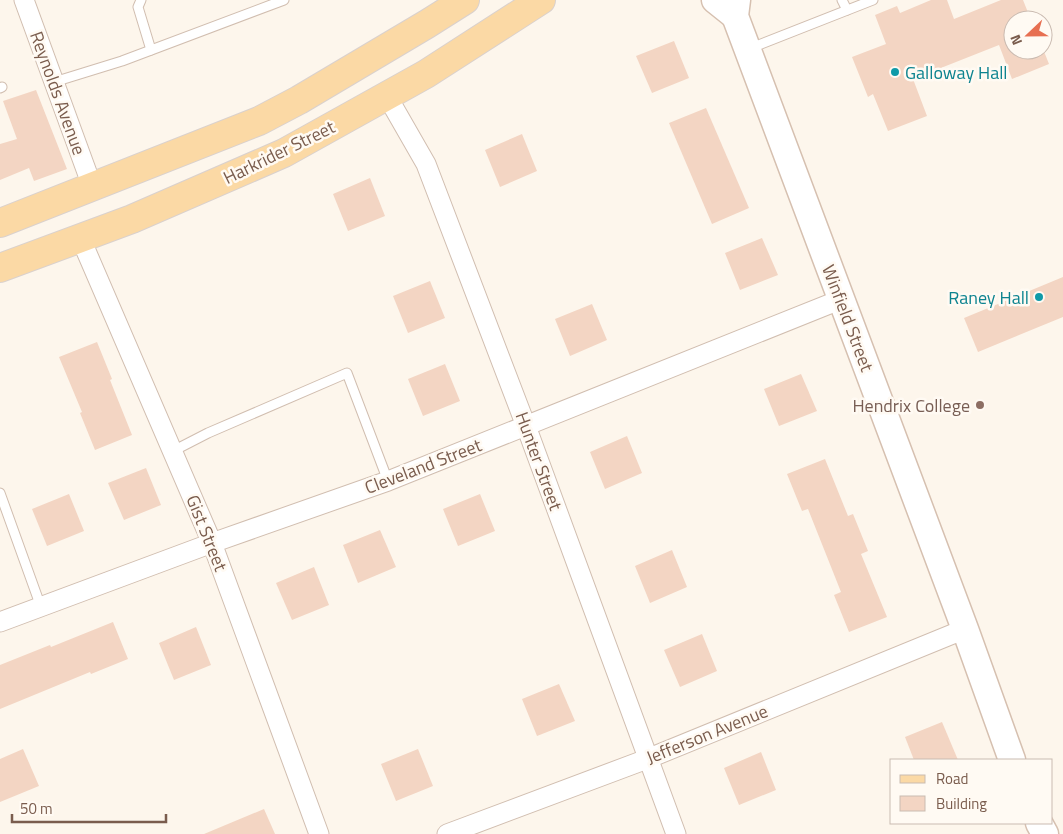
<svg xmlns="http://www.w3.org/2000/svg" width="1063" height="834" viewBox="0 0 1063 834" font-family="'Titillium Web',sans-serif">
<rect width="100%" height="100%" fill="#fdf6ec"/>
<!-- building -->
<g fill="#f3d5c3">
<path d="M 931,0 L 947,0 L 954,19 L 1001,0 L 1023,0 L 1031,20 L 1013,20 L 1013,50 L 1043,49 L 1049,64 L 1012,79 L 999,45 L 913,79 L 927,116 L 888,131 L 873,94 L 868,97 L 852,57 L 886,44 L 875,15 L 897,6 L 900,13 Z"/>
<path d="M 674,41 L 689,78 L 652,93 L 636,56 Z"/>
<path d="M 36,90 L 67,169 L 34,181 L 29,168 L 0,180 L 0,144 L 17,139 L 3,101 Z"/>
<path d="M 706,108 L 749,208 L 712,224 L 669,123 Z"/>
<path d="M 522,134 L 537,171 L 500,187 L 485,150 Z"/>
<path d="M 370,178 L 385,216 L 348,231 L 333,194 Z"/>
<path d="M 762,238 L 778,275 L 740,290 L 725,253 Z"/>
<path d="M 1063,277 L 1063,317 L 978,352 L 964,318 Z"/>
<path d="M 430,281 L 445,318 L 408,333 L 393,296 Z"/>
<path d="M 592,304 L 607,340 L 570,356 L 555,319 Z"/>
<path d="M 97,342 L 112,379 L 110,380 L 132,435 L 95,450 L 80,413 L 82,412 L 59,357 Z"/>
<path d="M 445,364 L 460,401 L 423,416 L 408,379 Z"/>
<path d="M 801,374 L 817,411 L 779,426 L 764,389 Z"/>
<path d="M 627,436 L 642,473 L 605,489 L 590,452 Z"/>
<path d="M 825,459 L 848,516 L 853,514 L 868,551 L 861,554 L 887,617 L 849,632 L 834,595 L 841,592 L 808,509 L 802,511 L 787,474 Z"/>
<path d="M 146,468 L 161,505 L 124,520 L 108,483 Z"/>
<path d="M 69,494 L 84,531 L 47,546 L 32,509 Z"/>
<path d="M 480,494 L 495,531 L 458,546 L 443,509 Z"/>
<path d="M 380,530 L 396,567 L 358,583 L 343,545 Z"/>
<path d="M 672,550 L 687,587 L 650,603 L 635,566 Z"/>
<path d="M 314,567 L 329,605 L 292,620 L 276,583 Z"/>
<path d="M 113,622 L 128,659 L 91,674 L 90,672 L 0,709 L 0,665 L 50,645 L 51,647 Z"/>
<path d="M 196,627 L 211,665 L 174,680 L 159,643 Z"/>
<path d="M 702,634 L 717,671 L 680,687 L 664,650 Z"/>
<path d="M 559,684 L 575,721 L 537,736 L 522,699 Z"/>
<path d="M 942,722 L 958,760 L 914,760 L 905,737 Z"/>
<path d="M 23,749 L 39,786 L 0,802 L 0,759 Z"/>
<path d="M 418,749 L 433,786 L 396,801 L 381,764 Z"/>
<path d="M 761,752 L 776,790 L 739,805 L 724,768 Z"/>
<path d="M 264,809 L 275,834 L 204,834 Z"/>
</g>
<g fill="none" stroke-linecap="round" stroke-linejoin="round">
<defs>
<g id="lane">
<path d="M 141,0 L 138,7 L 151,50"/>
<path d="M 842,0 L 847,10"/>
<path d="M 751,48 L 873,0"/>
<path d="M 54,82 L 122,61 L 284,0"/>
<path d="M 0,88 L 2,87"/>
<path d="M 173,451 L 208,433 L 347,373 L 388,481"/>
<path d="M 0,493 L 41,607"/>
</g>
<g id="street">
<path d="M 24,0 L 92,186"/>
<path d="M 387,96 L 426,164 L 526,426 L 676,834"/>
<path d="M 80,237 L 212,543 L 319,834"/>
<path d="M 0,622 L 212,543 L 388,481 L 842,299"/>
<path d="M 447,834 L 647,759 L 965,629"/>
</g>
<g id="secondary">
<path d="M 715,0 L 735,16"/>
<path d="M 737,0 L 735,16 L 965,629 L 1012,760"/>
<path d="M 1039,823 L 1045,834"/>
</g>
<g id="primary">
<path d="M 0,223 L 259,121 L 299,100 L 427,24 L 465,0"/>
<path d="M 0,268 L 132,219 L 284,153 L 426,74 L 541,0"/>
</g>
</defs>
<!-- lane casing -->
<use href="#lane" stroke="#d1beb0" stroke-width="11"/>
<!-- street casing -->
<use href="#street" stroke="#d1beb0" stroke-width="21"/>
<!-- secondary casing -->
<use href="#secondary" stroke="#d6c0b0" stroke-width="29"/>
<!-- primary casing -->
<use href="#primary" stroke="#dad1cd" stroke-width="30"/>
<!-- lane -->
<use href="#lane" stroke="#fff" stroke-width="9"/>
<!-- street -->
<use href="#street" stroke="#fff" stroke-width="19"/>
<!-- secondary -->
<use href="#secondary" stroke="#fff" stroke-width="26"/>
<!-- primary -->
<use href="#primary" stroke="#fbd9a5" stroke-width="28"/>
</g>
<!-- markers -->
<g fill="#0f9aa8" stroke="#fffaf3" stroke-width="2">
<circle cx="895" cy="72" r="5"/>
<circle cx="1039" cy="297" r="5"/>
</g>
<circle fill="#8d6e63" stroke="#fffaf3" stroke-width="2" cx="980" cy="405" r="5"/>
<g text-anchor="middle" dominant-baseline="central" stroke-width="5" stroke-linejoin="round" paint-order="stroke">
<!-- culture labels -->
<g font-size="18" fill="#0d838f" stroke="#fffaf3" text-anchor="start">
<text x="905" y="72">Galloway Hall</text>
<text x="1029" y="297" text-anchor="end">Raney Hall</text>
</g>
<!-- street labels -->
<g font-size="18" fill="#7a5c4d" stroke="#fffaf3">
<text transform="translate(58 93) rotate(70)">Reynolds Avenue</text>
<text transform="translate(279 152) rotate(-26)">Harkrider Street</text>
<text transform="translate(848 318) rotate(69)">Winfield Street</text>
<text transform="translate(539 461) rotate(70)">Hunter Street</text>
<text transform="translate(423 466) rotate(-21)">Cleveland Street</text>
<text transform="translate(207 533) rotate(68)">Gist Street</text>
<text transform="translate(707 734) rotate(-22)">Jefferson Avenue</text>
</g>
<!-- education labels -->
<g font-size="18" fill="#785e54" stroke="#fffaf3" text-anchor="end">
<text x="970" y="405">Hendrix College</text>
</g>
</g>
<!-- legend -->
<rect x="890" y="759" width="162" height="65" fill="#fffaf3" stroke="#cabbb1"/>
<rect x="900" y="775" width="25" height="8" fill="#fbd9a5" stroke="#cabbb1"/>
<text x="936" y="784" font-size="15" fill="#7a5c4d">Road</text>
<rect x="900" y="796" width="25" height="15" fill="#f3d5c3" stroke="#cabbb1"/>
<text x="936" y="809" font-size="15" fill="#7a5c4d">Building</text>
<!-- north arrow -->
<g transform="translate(1028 35) rotate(248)"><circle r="24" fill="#fffaf3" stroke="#cabbb1"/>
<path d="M0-4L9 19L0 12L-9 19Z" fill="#e76f51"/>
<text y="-8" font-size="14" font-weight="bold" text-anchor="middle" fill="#7a5c4d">N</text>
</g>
<!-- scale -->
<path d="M12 814v8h154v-8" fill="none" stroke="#7a5c4d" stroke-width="2.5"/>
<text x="20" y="814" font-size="15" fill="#7a5c4d" stroke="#fffaf3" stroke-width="4" paint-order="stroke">50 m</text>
</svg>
